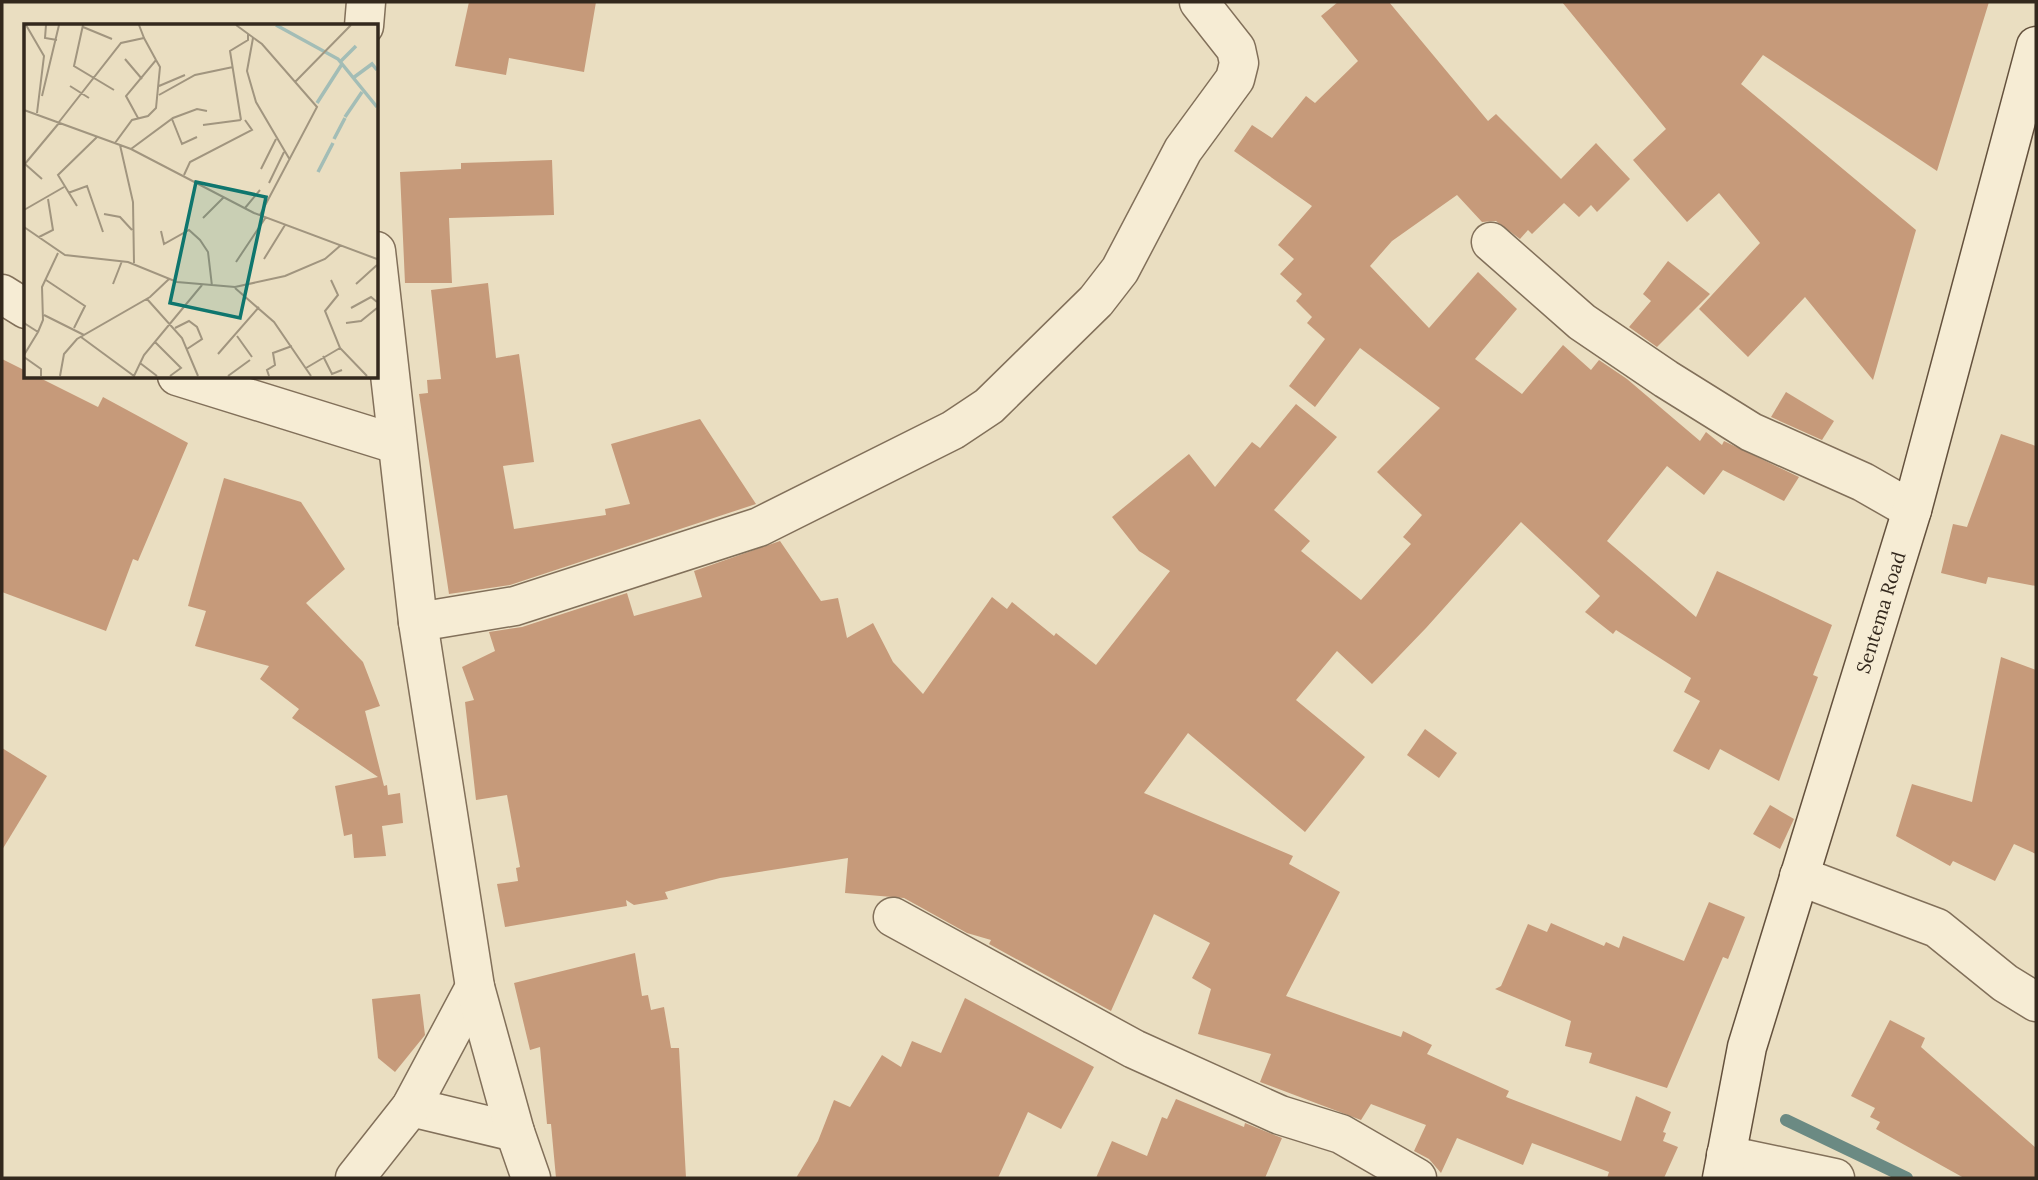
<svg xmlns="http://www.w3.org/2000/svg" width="2038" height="1180" viewBox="0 0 2038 1180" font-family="Lora,serif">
<rect width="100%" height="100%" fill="#eadec1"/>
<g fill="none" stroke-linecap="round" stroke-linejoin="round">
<!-- stream -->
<path stroke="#6b8a83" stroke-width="12" d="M 1786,1120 L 1907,1178"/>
</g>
<!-- building -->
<g fill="#c69a7a">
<path d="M 469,2 L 596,2 L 584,72 L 509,58 L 506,75 L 455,66 Z"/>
<path d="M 1338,2 L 1389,2 L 1488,121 L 1496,114 L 1561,179 L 1596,143 L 1630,179 L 1597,212 L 1591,205 L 1579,217 L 1564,203 L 1532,234 L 1528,230 L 1520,239 L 1496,221 L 1482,222 L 1457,195 L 1392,241 L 1370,266 L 1429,328 L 1478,272 L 1517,309 L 1475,359 L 1522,394 L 1563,345 L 1591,370 L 1599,360 L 1627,379 L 1700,441 L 1706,432 L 1722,445 L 1724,441 L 1799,477 L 1784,501 L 1723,470 L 1704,495 L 1667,466 L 1607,541 L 1696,617 L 1717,571 L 1832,625 L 1813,675 L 1818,677 L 1779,781 L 1720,749 L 1709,770 L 1673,751 L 1700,701 L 1684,692 L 1691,678 L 1616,630 L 1613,634 L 1585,612 L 1600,596 L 1521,522 L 1426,628 L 1372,684 L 1337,651 L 1296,700 L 1365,757 L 1305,832 L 1188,733 L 1144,793 L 1293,856 L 1289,864 L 1340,892 L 1286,996 L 1401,1037 L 1403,1031 L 1432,1045 L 1427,1054 L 1509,1091 L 1506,1097 L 1621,1141 L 1636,1096 L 1671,1112 L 1663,1132 L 1666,1133 L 1663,1141 L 1678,1147 L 1664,1178 L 1607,1178 L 1609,1172 L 1532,1143 L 1523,1165 L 1457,1138 L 1441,1173 L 1429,1159 L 1414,1151 L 1426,1125 L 1371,1104 L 1361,1120 L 1260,1082 L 1271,1054 L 1198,1034 L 1211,989 L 1192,978 L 1210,943 L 1154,914 L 1111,1011 L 989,944 L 991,940 L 967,933 L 904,898 L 845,893 L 848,858 L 720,878 L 665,892 L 668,899 L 634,905 L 626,900 L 627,906 L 505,927 L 497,884 L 518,881 L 516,868 L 520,867 L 507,795 L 476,800 L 465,702 L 474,700 L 462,667 L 495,651 L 489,632 L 522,627 L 627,593 L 634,616 L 702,597 L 694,571 L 780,541 L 821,601 L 838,598 L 847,638 L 873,623 L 893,662 L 923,694 L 992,597 L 1007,609 L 1012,602 L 1054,636 L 1056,633 L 1096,665 L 1170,571 L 1139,551 L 1112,517 L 1189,454 L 1215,487 L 1252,442 L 1260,448 L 1296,404 L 1337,437 L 1274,510 L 1310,541 L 1301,551 L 1361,600 L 1411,544 L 1403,537 L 1422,515 L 1377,472 L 1440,408 L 1360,348 L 1315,407 L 1289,386 L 1325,339 L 1307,323 L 1312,317 L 1296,301 L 1302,294 L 1280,274 L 1294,259 L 1278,245 L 1312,206 L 1234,151 L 1252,125 L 1272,138 L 1306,96 L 1315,103 L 1358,61 L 1321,16 Z"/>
<path d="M 1562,2 L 1989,2 L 1937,171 L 1763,55 L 1741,84 L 1916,230 L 1873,380 L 1805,297 L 1748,357 L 1699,309 L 1760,243 L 1719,193 L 1687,222 L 1633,160 L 1666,129 Z"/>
<path d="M 552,160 L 554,215 L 449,218 L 452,283 L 405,283 L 400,172 L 461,169 L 461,163 Z"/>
<path d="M 1668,261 L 1710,294 L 1657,347 L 1629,327 L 1651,301 L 1643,294 Z"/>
<path d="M 488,283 L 496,358 L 519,354 L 534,462 L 503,466 L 514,529 L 606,515 L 605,509 L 630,504 L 611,444 L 700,419 L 756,504 L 510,585 L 449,594 L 419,394 L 428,393 L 427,380 L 441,379 L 431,290 Z"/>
<path d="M 2,359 L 26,371 L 26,376 L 36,376 L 98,407 L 103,397 L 188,443 L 138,561 L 133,559 L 106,631 L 2,592 Z"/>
<path d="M 1786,392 L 1834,421 L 1822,440 L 1771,417 Z"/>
<path d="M 2001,434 L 2036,446 L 2036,586 L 1988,577 L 1986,584 L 1941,573 L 1953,524 L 1967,527 Z"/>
<path d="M 224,478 L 301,502 L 345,569 L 306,603 L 363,662 L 380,706 L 365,711 L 384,786 L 387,785 L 388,795 L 400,793 L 403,823 L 382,826 L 386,856 L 354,858 L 352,834 L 344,836 L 335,786 L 378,777 L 292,718 L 299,709 L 260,679 L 269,666 L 195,646 L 206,611 L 188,606 Z"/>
<path d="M 2001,657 L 2036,670 L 2036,854 L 2014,844 L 1995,881 L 1953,861 L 1950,866 L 1896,836 L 1912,784 L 1972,802 Z"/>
<path d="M 1425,729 L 1457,753 L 1439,778 L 1407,755 Z"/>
<path d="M 2,748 L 47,776 L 2,850 Z"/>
<path d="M 1770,805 L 1794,819 L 1780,849 L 1753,834 Z"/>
<path d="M 1709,902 L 1745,917 L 1728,959 L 1723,957 L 1667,1088 L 1589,1063 L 1592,1053 L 1565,1046 L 1571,1021 L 1495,989 L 1501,986 L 1528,924 L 1547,932 L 1551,923 L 1604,946 L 1606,942 L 1619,948 L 1623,936 L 1684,961 Z"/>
<path d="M 635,953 L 642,996 L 648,995 L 651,1010 L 664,1007 L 671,1048 L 679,1048 L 686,1178 L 556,1178 L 551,1124 L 547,1124 L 540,1047 L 530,1050 L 514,983 Z"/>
<path d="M 420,994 L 425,1035 L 395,1072 L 378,1058 L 372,999 Z"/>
<path d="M 965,998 L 1094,1067 L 1061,1129 L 1028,1112 L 998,1178 L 796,1178 L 818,1141 L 834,1100 L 850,1107 L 882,1055 L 901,1067 L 912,1041 L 941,1053 Z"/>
<path d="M 1890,1020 L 1925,1038 L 1921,1047 L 2036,1148 L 2036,1178 L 1964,1178 L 1876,1129 L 1880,1122 L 1870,1117 L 1875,1108 L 1851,1096 Z"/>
<path d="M 1176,1099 L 1244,1127 L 1245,1123 L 1282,1138 L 1265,1178 L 1096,1178 L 1112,1141 L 1147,1156 L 1162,1117 L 1167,1119 Z"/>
</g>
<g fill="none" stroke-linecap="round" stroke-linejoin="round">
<defs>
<g id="minor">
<path d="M 1491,242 L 1582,322 L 1666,379 L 1751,432 L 1863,482 L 1912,510"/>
<path d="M 418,622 L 515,606 L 759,527 L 953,430 L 989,406 L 1096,301 L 1120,270 L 1183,150 L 1235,79 L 1239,63 L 1236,49 L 1199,2"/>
<path d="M 1799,876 L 1937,928 L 2005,983 L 2036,1002"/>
<path d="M 893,917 L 1134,1049 L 1280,1115 L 1341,1134 L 1417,1178"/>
<path d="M 411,1107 L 515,1132"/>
<path d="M 1726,1155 L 1835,1178"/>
<path d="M 355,1178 L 411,1107 L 475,987"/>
</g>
<g id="tertiary">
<path d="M 364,26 L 366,2"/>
<path d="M 376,251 L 418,622 L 475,987 L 515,1132 L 531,1178"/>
<path d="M 2,294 L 26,309"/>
<path d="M 177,376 L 396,444"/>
</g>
<g id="secondary">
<path id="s1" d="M 1722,1178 L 1747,1047 L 1912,510 L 2036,46"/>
</g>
</defs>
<!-- minor casing -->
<use href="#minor" stroke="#82705a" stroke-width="41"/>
<!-- tertiary casing -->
<use href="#tertiary" stroke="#82705a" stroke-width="41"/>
<!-- secondary casing -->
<use href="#secondary" stroke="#64513d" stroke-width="41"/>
<!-- minor -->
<use href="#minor" stroke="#f6ecd4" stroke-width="38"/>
<!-- tertiary -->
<use href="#tertiary" stroke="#f6ecd4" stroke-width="38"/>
<!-- secondary -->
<use href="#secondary" stroke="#f6ecd4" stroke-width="38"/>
</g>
<g text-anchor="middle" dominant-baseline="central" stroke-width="5" stroke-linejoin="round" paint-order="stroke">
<!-- street labels -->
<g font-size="19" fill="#33281d" stroke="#f2e9d0">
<text stroke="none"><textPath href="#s1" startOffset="588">Sentema Road</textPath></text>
</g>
</g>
<!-- overview -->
<g transform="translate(24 24)">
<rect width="354" height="354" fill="#eadec1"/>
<path fill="none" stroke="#a3bdb6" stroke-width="3.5" d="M 252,1 L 314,35 L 353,83M 316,38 L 332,22M 329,54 L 348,40 L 353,46M 293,79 L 318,40M 321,93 L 338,68M 310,115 L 321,94M 294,148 L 309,119"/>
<path fill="none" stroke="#a1957f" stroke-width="2" d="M 2,1 L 20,32 L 13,89M 22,1 L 21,14 L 33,16M 59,1 L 50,42 L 90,66M 212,1 L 238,20 L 293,83 L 236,191M 59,3 L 88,15M 120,14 L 132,36M 229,14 L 223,47 L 232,78 L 266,136M 101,35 L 118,55M 271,58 L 327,1M 46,62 L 65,74M 135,62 L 161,51M 135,71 L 171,51 L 209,43M 18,72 L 35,1M 0,86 L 107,125 L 230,189 L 353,235M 148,95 L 158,120 L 173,113M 217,96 L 206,27 L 224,16 L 224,10M 35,98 L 97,19 L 120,14 L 115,1M 179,101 L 217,96M 91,119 L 108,96 L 124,92 L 132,84 L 136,43 L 132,36 L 102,72 L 114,94M 96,121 L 109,178 L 110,239M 107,125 L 149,94 L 173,85 L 183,87M 1,140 L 18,155M 0,141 L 35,99M 237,145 L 252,115M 160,151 L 166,138 L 228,106 L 221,96M 245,159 L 260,128M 44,169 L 63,162 L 79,208M 53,182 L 34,151 L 73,113M 221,184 L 236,166M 0,186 L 40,163M 80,190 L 96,193 L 108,206M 179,194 L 200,173M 0,203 L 41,231 L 104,238 L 153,258 L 211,263 L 261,252 L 301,235 L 317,221M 137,207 L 140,220 L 165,206 L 176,216 L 184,228 L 188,262M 15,213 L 29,206 L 24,175M 240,235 L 261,201M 212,238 L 242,193M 22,256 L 61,282 L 50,304M 307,256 L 314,271 L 301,287 L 316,324 L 343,352M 89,260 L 98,237M 332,260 L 353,241M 211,264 L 250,298 L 287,352M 123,275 L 158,314 L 174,352M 327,284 L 347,273 L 353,278M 20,291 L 60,311M 0,299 L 14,308 L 0,331M 322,299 L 337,297 L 353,284M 151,304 L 165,297 L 173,303 L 178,315 L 163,325M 14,308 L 19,296 L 18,263 L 34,229M 213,312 L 228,333M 57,313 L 110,352 L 120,331 L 178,261M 131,318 L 157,344 L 146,352M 194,330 L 235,283M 299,332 L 308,350 L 318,346M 0,333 L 17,345 L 17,352M 116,339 L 133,352M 282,344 L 316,324M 36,352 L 40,330 L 53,315 L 126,273 L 145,255M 204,352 L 226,336M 245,352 L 243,346 L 251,341 L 249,329 L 268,322"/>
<path fill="#0f766e" fill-opacity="0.15" stroke="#0f766e" stroke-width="3.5" d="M 172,158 L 242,173 L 216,294 L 146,279 Z"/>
<rect width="354" height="354" fill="none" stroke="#33281d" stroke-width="3.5"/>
</g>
<!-- border -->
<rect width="2038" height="1180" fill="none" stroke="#33281d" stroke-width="7"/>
</svg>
